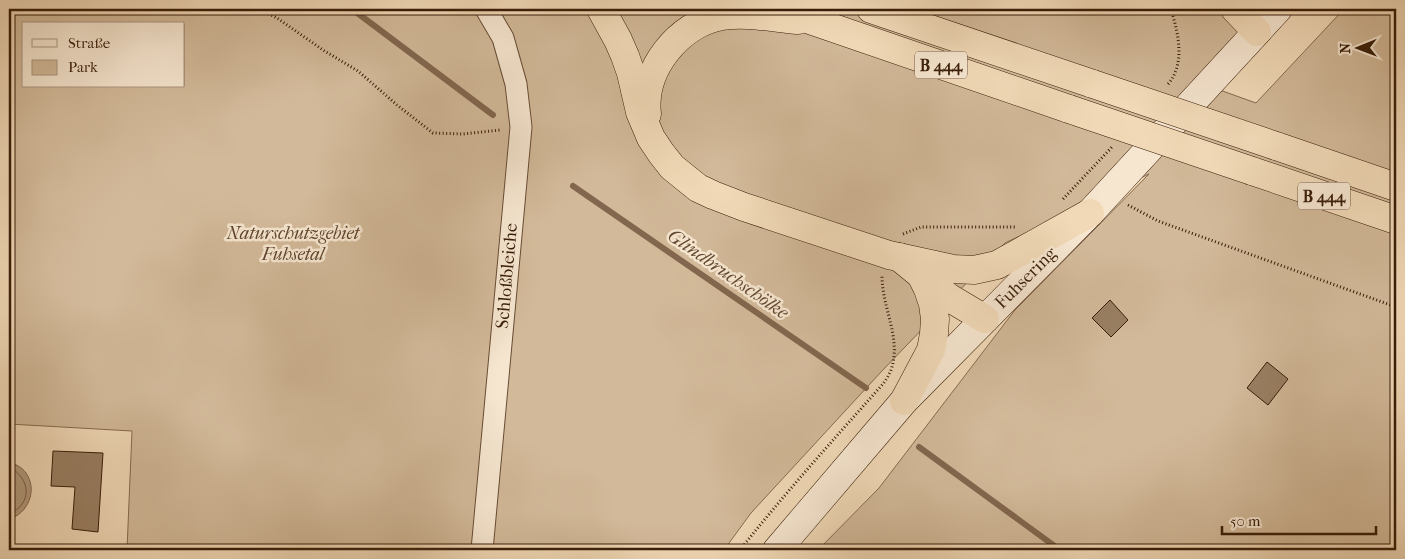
<svg xmlns="http://www.w3.org/2000/svg" width="1405" height="559" viewBox="0 0 1405 559" font-family="'IM FELL French Canon',serif">
<rect width="100%" height="100%" fill="#f1d9b7"/>
<filter id="stains"><feTurbulence type="fractalNoise" baseFrequency=".004" numOctaves="4"/><feColorMatrix values="0 0 0 0 .2 0 0 0 0 .09 0 0 0 0 .02 0 0 0 .5 -.17"/></filter>
<radialGradient id="worn" r=".72"><stop offset=".6" stop-color="#630" stop-opacity="0"/><stop offset="1" stop-color="#630" stop-opacity=".3"/></radialGradient>
<!-- green -->
<path fill="#d2b999" stroke="#866b50" fill-rule="evenodd" d="M 9,9 L 1285,9 L 1217,89 L 1256,103 L 1344,9 L 1396,9 L 1396,550 L 818,550 L 879,488 L 1015,310 L 1149,174 L 1005,243 L 881,372 L 751,513 L 724,550 L 127,550 L 132,431 L 9,424 ZM 24,24 L 184,24 L 184,86 L 24,86 Z"/>
<!-- water -->
<path fill="#b2997c" stroke="#82674e" d="M 9,462 C 15,464 22,467 26,473 C 38,490 28,514 9,519 Z"/>
<g fill="none" stroke-linecap="round" stroke-linejoin="round">
<!-- shore -->
<path stroke="#765b42" stroke-width="1" d="M 9,467 C 31,478 33,504 9,514"/>
<!-- stream -->
<g stroke="#82674e" stroke-width="6">
<path d="M 352,9 L 493,115"/>
<path d="M 573,186 L 866,388"/>
<path d="M 919,447 L 1060,550"/>
</g>
</g>
<!-- building -->
<g fill="#997f63" stroke="#391d08">
<path d="M 1110,300 L 1128,320 L 1111,337 L 1092,318 Z"/>
<path d="M 1267,362 L 1288,379 L 1268,405 L 1247,388 Z"/>
<path d="M 53,451 L 103,453 L 98,532 L 72,529 L 75,487 L 51,486 Z"/>
</g>
<g fill="none" stroke-linecap="round" stroke-linejoin="round">
<defs>
<path id="minor" d="M 482,550 L 521,127 L 516,84 L 503,38 L 486,9"/>
<path id="secondary" d="M 777,550 L 904,401 L 1090,213 L 1278,9"/>
<g id="trunk">
<path d="M 601,9 L 618,40 L 625,56 L 631,73 L 640,112 L 651,138 L 661,153 L 672,167 L 698,188 L 713,195 L 744,207 L 889,255 L 953,269 L 974,270 L 997,265 L 1090,213"/>
<path d="M 779,9 L 813,21 L 1069,109"/>
<path d="M 871,9 L 1093,84"/>
<path d="M 1235,9 L 1257,32"/>
<path d="M 647,114 C 642,70 678,24 722,16 C 746,12 774,18 798,20"/>
<path d="M 1276,146 L 1396,187"/>
<path d="M 1252,171 L 1396,220"/>
<path d="M 899,257 L 921,275 L 928,289 L 933,304 L 935,319 L 934,334 L 931,350 L 904,401"/>
<path d="M 922,276 L 948,297 L 985,319"/>
</g>
</defs>
<!-- minor casing -->
<use href="#minor" stroke="#674c34" stroke-width="23"/>
<!-- secondary casing -->
<use href="#secondary" stroke="#391d08" stroke-width="29"/>
<!-- trunk casing -->
<use href="#trunk" stroke="#391d08" stroke-width="29"/>
<!-- path -->
<g stroke="#391d08" stroke-width="3" stroke-dasharray="1 2.5" stroke-linecap="butt">
<path d="M 259,9 L 277,18 L 323,50 L 358,71 L 397,105 L 433,133 L 463,134 L 500,130"/>
<path d="M 1168,84 C 1186,63 1178,33 1171,9"/>
<path d="M 1063,199 L 1112,147"/>
<path d="M 1128,205 L 1158,221 L 1396,307"/>
<path d="M 903,234 L 921,227 L 1016,227"/>
<path d="M 740,550 C 785,493 834,439 883,384 C 886,380 889,375 891,370 C 902,339 882,308 882,276"/>
</g>
<!-- minor -->
<use href="#minor" stroke="#f6e6d0" stroke-width="21"/>
<!-- secondary -->
<use href="#secondary" stroke="#f6e6d0" stroke-width="28"/>
<!-- trunk -->
<use href="#trunk" stroke="#f1d9b7" stroke-width="28"/>
<defs>
<g id="trunk-bridge">
<path d="M 1093,84 L 1276,146"/>
<path d="M 1069,109 L 1252,171"/>
</g>
</defs>
<!-- trunk-bridge casing -->
<use href="#trunk-bridge" stroke="#391d08" stroke-width="29" stroke-linecap="butt"/>
<!-- trunk-bridge -->
<use href="#trunk-bridge" stroke="#f1d9b7" stroke-width="28"/>
</g>
<g text-anchor="middle" dominant-baseline="central" stroke-width="5" stroke-linejoin="round" paint-order="stroke">
<!-- shield labels -->
<g fill="#f6e6d0" stroke="#725944" stroke-width="1">
<rect x="915" y="51.5" width="52" height="27" rx="4"/>
<rect x="1298" y="182.5" width="52" height="27" rx="4"/>
</g>
<g font-size="16" font-weight="bold" fill="#391d08">
<text x="941" y="65">B 444</text>
<text x="1324" y="196">B 444</text>
</g>
<!-- park labels -->
<g font-size="18" font-style="italic" fill="#5f442c" stroke="#f6e6d0">
<text x="293" y="233">Naturschutzgebiet<tspan x="293" dy="21">Fuhsetal</tspan></text>
</g>
<!-- street labels -->
<g font-size="18" fill="#391d08" stroke="#f6e6d0">
<text transform="translate(507 276) rotate(-85)">Schloßbleiche</text>
<text transform="translate(1026 278) rotate(-45)">Fuhsering</text>
</g>
<!-- water labels -->
<g font-size="19" font-style="italic" fill="#634831" stroke="#f6e6d0">
<text transform="translate(728 274) rotate(35)">Glindbruchschölke</text>
</g>
</g>
<!-- margin -->
<rect width="1405" height="559" fill="none" stroke="#f1d9b7" stroke-width="30"/>
<rect x="10" y="10" width="1385" height="539" fill="none" stroke="#391d08" stroke-width="2.5"/>
<rect x="15" y="15" width="1375" height="529" fill="none" stroke="#391d08"/>
<!-- legend -->
<rect x="22" y="22" width="162" height="65" fill="#f6e6d0" stroke="#aa9680"/>
<rect x="32" y="39" width="25" height="8" fill="#f6e6d0" stroke="#aa9680"/>
<text x="68" y="48" font-size="15" fill="#391d08">Straße</text>
<rect x="32" y="60" width="25" height="15" fill="#d2b999" stroke="#aa9680"/>
<text x="68" y="72" font-size="15" fill="#391d08">Park</text>
<!-- north arrow -->
<g transform="translate(1358 48) rotate(269)" stroke="#f6e6d0" stroke-width="4" paint-order="stroke">
<path d="M0-4L9 19L0 12L-9 19Z" fill="#391d08"/>
<text y="-8" font-size="14" font-weight="bold" text-anchor="middle" fill="#391d08">N</text>
</g>
<!-- scale -->
<path d="M1222 526v8h154v-8" fill="none" stroke="#391d08" stroke-width="2.5"/>
<text x="1230" y="526" font-size="15" fill="#391d08" stroke="#f6e6d0" stroke-width="4" paint-order="stroke">50 m</text>
<rect width="100%" height="100%" filter="url(#stains)"/>
<rect width="100%" height="100%" fill="url(#worn)"/>
</svg>
